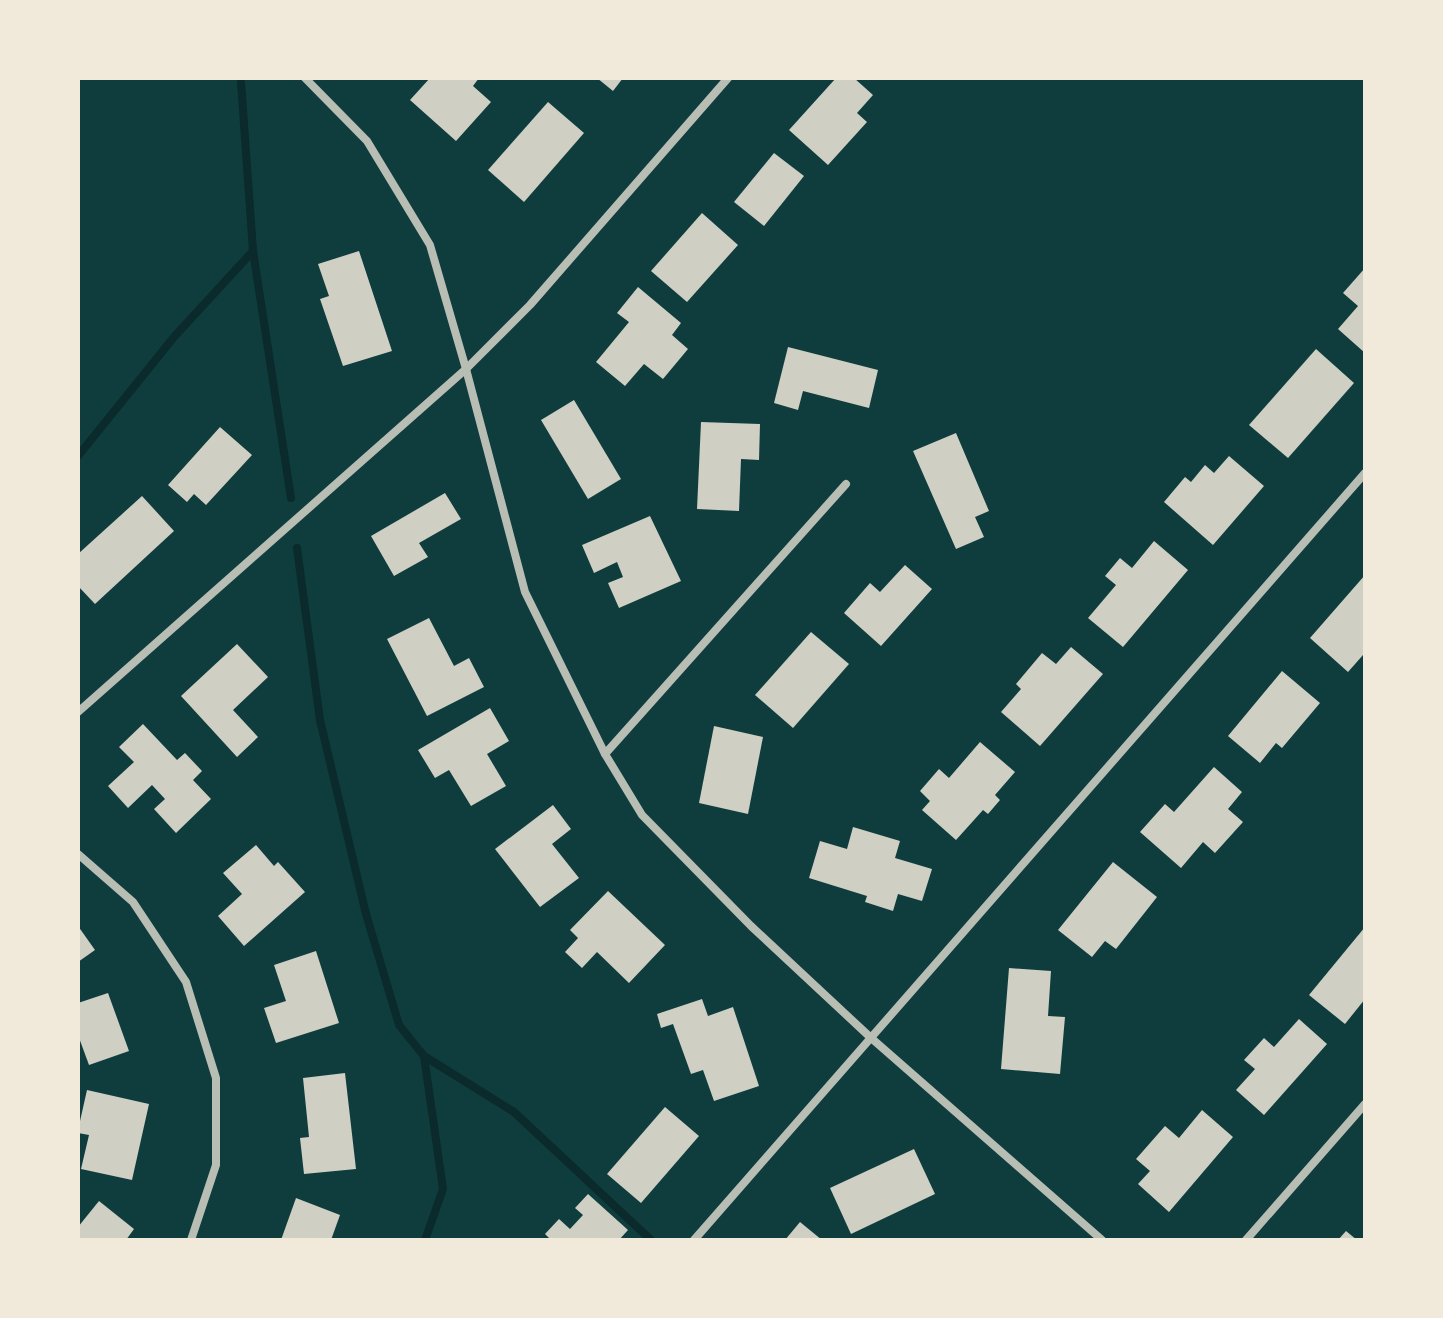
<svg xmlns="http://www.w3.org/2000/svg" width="1443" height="1318" viewBox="0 0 1443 1318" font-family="Manrope,sans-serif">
<rect width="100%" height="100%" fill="#0f3d3e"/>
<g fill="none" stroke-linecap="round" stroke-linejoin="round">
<!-- stream -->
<g stroke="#0a2a2b" stroke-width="8">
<path d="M 241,82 L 253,251 L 291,498"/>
<path d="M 78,456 L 174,337 L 253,251"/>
<path d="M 297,548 L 320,720 L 366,914 L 399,1025 L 424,1056 L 443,1189 L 425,1240"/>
<path d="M 424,1056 L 514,1112 L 651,1240"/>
</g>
</g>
<!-- building -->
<g fill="#cfcfc3">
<path d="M 430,78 L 479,78 L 473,86 L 491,102 L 456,141 L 410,100 Z"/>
<path d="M 597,78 L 623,78 L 613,91 Z"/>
<path d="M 836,78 L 854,78 L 873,95 L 857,113 L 867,122 L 828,165 L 789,130 Z"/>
<path d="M 548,102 L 584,133 L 524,202 L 488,170 Z"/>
<path d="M 774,153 L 804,176 L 764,226 L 734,202 Z"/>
<path d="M 702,213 L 738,245 L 687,302 L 651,271 Z"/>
<path d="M 359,251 L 392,351 L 343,366 L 320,299 L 329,296 L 318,264 Z"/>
<path d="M 1365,268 L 1365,353 L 1338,329 L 1358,306 L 1343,293 Z"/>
<path d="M 638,287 L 681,323 L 672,335 L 688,349 L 663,379 L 644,364 L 625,386 L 596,362 L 629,322 L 617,313 Z"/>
<path d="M 788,347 L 878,370 L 869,408 L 803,391 L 798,410 L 774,403 Z"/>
<path d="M 1316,349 L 1354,383 L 1288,458 L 1249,425 Z"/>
<path d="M 574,400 L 621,479 L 588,499 L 541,420 Z"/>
<path d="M 701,422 L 760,424 L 759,460 L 741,459 L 739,511 L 697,509 Z"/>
<path d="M 220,427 L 252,455 L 206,505 L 194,494 L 187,502 L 168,485 Z"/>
<path d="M 956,433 L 989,511 L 975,517 L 984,537 L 956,549 L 913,451 Z"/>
<path d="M 1229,456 L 1264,486 L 1213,545 L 1164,502 L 1185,477 L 1191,482 L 1205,465 L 1214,473 Z"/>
<path d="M 445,493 L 461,519 L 419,543 L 428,557 L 394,576 L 371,536 Z"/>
<path d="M 142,496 L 174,531 L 95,604 L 78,586 L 78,554 Z"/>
<path d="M 650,516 L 681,581 L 619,608 L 608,583 L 623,577 L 617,562 L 594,573 L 582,545 Z"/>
<path d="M 1154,541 L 1188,570 L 1123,647 L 1088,618 L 1116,585 L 1105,576 L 1120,558 L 1132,568 Z"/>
<path d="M 905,565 L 932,589 L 881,646 L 844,613 L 870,583 L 880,592 Z"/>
<path d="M 1365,575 L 1365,657 L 1363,655 L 1348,672 L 1310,638 Z"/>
<path d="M 429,618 L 454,666 L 469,658 L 484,687 L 427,716 L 387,639 Z"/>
<path d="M 811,632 L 849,664 L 793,728 L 755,695 Z"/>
<path d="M 237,644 L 268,677 L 233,710 L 258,737 L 237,757 L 181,696 Z"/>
<path d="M 1071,647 L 1103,674 L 1040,746 L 1001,712 L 1021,689 L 1016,684 L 1042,653 L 1056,664 Z"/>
<path d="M 1282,671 L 1320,703 L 1282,748 L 1276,743 L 1260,763 L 1228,736 Z"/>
<path d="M 490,708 L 509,741 L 487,754 L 506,786 L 471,806 L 449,770 L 435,778 L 418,750 Z"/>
<path d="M 143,724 L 177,760 L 185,753 L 202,771 L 193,780 L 211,799 L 176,833 L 154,809 L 165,799 L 152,785 L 128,808 L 108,786 L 134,762 L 119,747 Z"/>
<path d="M 714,726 L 763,737 L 748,814 L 699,803 Z"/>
<path d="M 980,742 L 1015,772 L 995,795 L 1000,800 L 988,814 L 983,810 L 956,840 L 922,810 L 930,801 L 920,791 L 939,769 L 949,778 Z"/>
<path d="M 1214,767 L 1242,792 L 1228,809 L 1243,822 L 1215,853 L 1203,842 L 1181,868 L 1140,832 L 1165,804 L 1174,812 Z"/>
<path d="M 553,805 L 571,829 L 552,844 L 579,878 L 540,907 L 495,849 Z"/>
<path d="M 853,827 L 900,841 L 895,858 L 932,869 L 922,901 L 898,894 L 893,911 L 865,902 L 867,896 L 809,878 L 820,841 L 847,849 Z"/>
<path d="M 256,845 L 274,866 L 278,862 L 305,892 L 244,946 L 218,916 L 242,894 L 223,873 Z"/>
<path d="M 1113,862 L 1157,897 L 1116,949 L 1105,941 L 1092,957 L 1058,930 Z"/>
<path d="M 608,891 L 665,945 L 629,983 L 597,952 L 582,968 L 565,952 L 578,938 L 570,930 Z"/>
<path d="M 78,926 L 95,950 L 78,962 Z"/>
<path d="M 1365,927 L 1365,999 L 1345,1024 L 1309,995 Z"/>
<path d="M 316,951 L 339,1023 L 276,1043 L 264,1008 L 286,1001 L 274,965 Z"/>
<path d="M 1009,968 L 1051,971 L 1048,1016 L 1065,1017 L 1060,1074 L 1001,1069 Z"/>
<path d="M 108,993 L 129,1051 L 89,1065 L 78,1035 L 78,1003 Z"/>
<path d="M 702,999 L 708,1016 L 733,1007 L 759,1086 L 714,1101 L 703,1070 L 691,1074 L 673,1024 L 661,1028 L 657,1014 Z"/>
<path d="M 1299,1019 L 1327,1044 L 1264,1115 L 1236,1090 L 1255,1069 L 1244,1060 L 1264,1038 L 1274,1047 Z"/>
<path d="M 345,1073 L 356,1169 L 304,1174 L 300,1138 L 309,1137 L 303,1078 Z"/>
<path d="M 87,1090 L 149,1104 L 132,1180 L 81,1169 L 89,1135 L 78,1133 L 78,1130 Z"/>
<path d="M 665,1107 L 699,1136 L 641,1203 L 607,1174 Z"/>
<path d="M 1202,1110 L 1233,1137 L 1169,1212 L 1138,1184 L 1150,1171 L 1136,1159 L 1165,1126 L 1179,1138 Z"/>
<path d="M 914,1149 L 935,1194 L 851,1234 L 830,1188 Z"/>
<path d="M 588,1194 L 628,1230 L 619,1240 L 548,1240 L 549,1238 L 545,1234 L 559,1219 L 570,1229 L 583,1215 L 575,1208 Z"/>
<path d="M 296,1198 L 340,1215 L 331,1240 L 281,1240 Z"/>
<path d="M 99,1201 L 134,1229 L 126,1240 L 78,1240 L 78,1227 Z"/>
<path d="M 800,1222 L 822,1240 L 785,1240 Z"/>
<path d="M 1346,1231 L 1357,1240 L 1338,1240 Z"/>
</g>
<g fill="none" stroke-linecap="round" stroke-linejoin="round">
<!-- minor -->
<g stroke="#b8beb3" stroke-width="8">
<path d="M 305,78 L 367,141 L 430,245 L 466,369 L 525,592 L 605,754 L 642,815 L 751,926 L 870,1037 L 1102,1240"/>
<path d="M 78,712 L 466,369 L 530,305 L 728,78"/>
<path d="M 605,754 L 846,484"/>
<path d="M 78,854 L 133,902 L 186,982 L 216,1078 L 216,1165 L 191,1240"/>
<path d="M 694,1240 L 1365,473"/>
<path d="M 1246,1240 L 1365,1104"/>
</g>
</g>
<!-- border -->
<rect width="1443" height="1318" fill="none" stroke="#f1e9da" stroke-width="160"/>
</svg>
